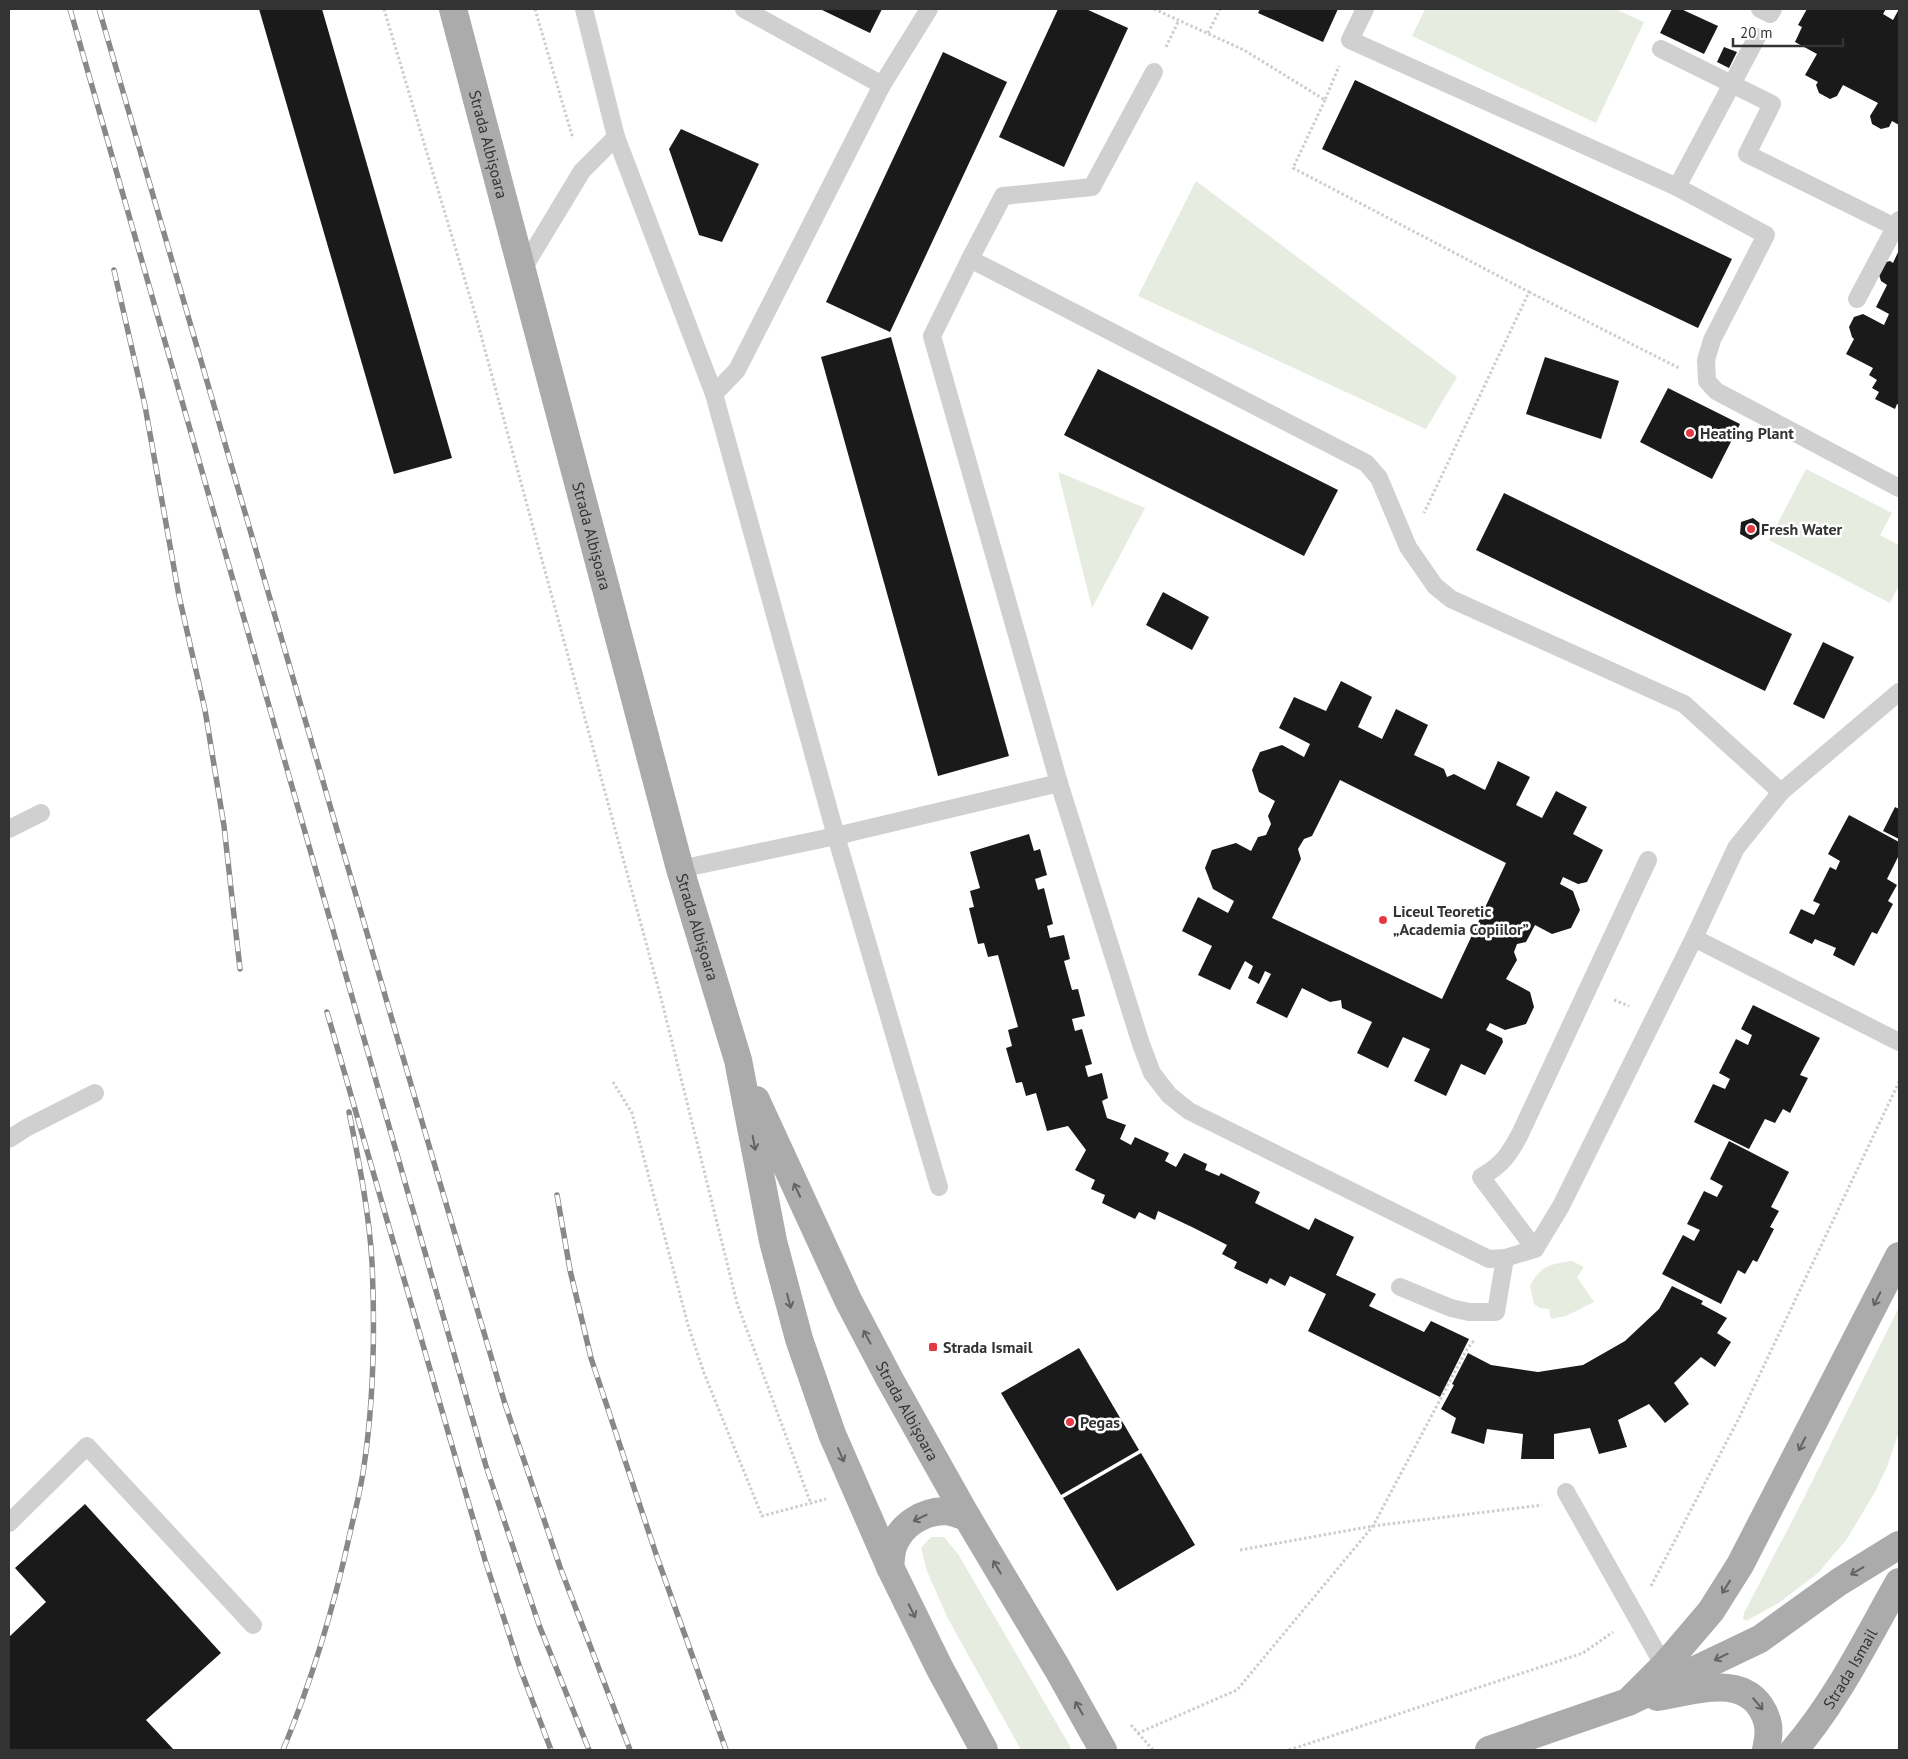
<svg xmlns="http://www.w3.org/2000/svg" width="1908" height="1759" viewBox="0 0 1908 1759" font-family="'PT Sans',sans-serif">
<rect width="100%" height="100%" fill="#fff"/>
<!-- green -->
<g fill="#e6ecdf">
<path d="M 1425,9 L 1615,9 L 1644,22 L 1596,123 L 1412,36 Z"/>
<path d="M 1196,181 L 1457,377 L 1426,429 L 1138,296 Z"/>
<path d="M 1806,469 L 1892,513 L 1880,535 L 1899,545 L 1899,585 L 1890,603 L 1769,540 Z"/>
<path d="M 1058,472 L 1145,508 L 1092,608 Z"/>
<path d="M 1572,1261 L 1584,1267 L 1577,1277 L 1594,1302 L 1566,1316 L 1551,1319 L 1549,1309 L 1540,1308 L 1534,1304 L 1530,1286 C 1540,1266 1550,1264 1572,1261 Z"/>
<path d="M 1899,1307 L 1899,1431 L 1887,1467 L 1876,1490 L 1847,1539 L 1818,1573 L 1780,1602 L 1748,1620 L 1743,1620 L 1744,1613 L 1802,1502 Z"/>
<path d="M 931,1537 L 944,1537 L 958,1554 L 1071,1748 L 1067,1750 L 1021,1750 L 947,1617 L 927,1571 L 921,1548 Z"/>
</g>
<!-- building -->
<g fill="#1a1a1a" fill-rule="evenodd">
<path d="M 259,9 L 322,9 L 452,458 L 394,474 Z"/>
<path d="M 820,9 L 882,9 L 870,33 Z"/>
<path d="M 1058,9 L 1086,9 L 1128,28 L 1064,167 L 999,137 Z"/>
<path d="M 1260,9 L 1338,9 L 1323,42 L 1258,13 Z"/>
<path d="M 1672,9 L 1681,9 L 1718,26 L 1704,54 L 1660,33 Z"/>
<path d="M 1807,9 L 1886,9 L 1883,14 L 1893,20 L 1899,9 L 1899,125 L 1892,121 L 1889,127 L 1881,129 L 1872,124 L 1870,116 L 1878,103 L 1843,85 L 1837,96 L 1830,99 L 1819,93 L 1816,85 L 1818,82 L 1805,75 L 1817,54 L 1795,42 L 1802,27 L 1798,25 Z"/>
<path d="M 1724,47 L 1737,52 L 1729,68 L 1717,62 Z"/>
<path d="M 943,52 L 1007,82 L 890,332 L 826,302 Z"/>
<path d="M 1355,80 L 1732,259 L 1698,328 L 1322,149 Z"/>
<path d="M 681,129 L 759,164 L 722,242 L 699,235 L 669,149 Z"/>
<path d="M 1899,250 L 1899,405 L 1897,404 L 1895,409 L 1875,399 L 1879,392 L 1872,388 L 1877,380 L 1869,375 L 1873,368 L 1846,354 L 1854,339 L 1852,337 L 1849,327 L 1854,317 L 1863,314 L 1884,325 L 1889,314 L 1876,307 L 1887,285 L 1881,281 L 1878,272 L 1882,263 L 1890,261 L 1893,263 Z"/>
<path d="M 891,337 L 1009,756 L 938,776 L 821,357 Z"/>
<path d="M 1545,357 L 1619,381 L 1601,439 L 1526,414 Z"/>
<path d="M 1098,369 L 1338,490 L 1304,556 L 1064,435 Z"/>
<path d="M 1668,388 L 1740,424 L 1712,479 L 1640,442 Z"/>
<path d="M 1504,493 L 1792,634 L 1765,691 L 1476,550 Z"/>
<path d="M 1753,518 L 1761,524 L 1760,534 L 1751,540 L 1740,534 L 1741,522 Z"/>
<path d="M 1163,592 L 1209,617 L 1192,650 L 1146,625 Z"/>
<path d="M 1823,642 L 1854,657 L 1824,719 L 1793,704 Z"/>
<path d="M 1341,681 L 1372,697 L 1358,727 L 1382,739 L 1396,709 L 1428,725 L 1414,755 L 1444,769 L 1447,777 L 1454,774 L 1485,790 L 1498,761 L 1530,777 L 1516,805 L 1542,818 L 1556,791 L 1587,807 L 1573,834 L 1603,850 L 1587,882 L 1578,884 L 1563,877 L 1560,884 L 1573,891 L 1580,910 L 1571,928 L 1552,934 L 1535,925 L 1526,942 L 1517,944 L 1514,952 L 1517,960 L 1506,979 L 1530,992 L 1534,1007 L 1526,1024 L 1505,1030 L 1490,1023 L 1486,1030 L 1502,1038 L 1503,1042 L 1485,1075 L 1461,1064 L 1446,1096 L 1414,1081 L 1430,1049 L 1403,1037 L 1388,1068 L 1357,1053 L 1372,1022 L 1342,1008 L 1341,1000 L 1330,1002 L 1302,988 L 1287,1018 L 1256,1003 L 1271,974 L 1265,971 L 1259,984 L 1248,978 L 1253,966 L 1245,961 L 1230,990 L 1198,975 L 1212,946 L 1182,931 L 1198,897 L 1228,913 L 1234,901 L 1213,889 L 1205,868 L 1212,850 L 1236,843 L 1251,851 L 1258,837 L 1266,835 L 1271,824 L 1268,816 L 1275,801 L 1259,792 L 1252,770 L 1260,752 L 1282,745 L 1304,757 L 1310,744 L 1279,728 L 1294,697 L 1326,711 ZM 1340,780 L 1506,863 L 1442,999 L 1272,918 L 1301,859 L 1298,849 L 1304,839 L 1312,836 Z"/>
<path d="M 1895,807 L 1899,809 L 1899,839 L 1883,831 Z"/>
<path d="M 1849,815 L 1899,842 L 1899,855 L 1887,879 L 1897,885 L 1888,901 L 1893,904 L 1877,934 L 1872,932 L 1854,966 L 1833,955 L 1836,948 L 1815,939 L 1812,944 L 1789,933 L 1801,909 L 1814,915 L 1820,904 L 1813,901 L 1830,867 L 1836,870 L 1840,861 L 1828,854 Z"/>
<path d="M 1029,834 L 1034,851 L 1040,849 L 1047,875 L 1035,879 L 1038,890 L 1044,888 L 1053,924 L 1047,926 L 1050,938 L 1064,935 L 1070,959 L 1064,961 L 1072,990 L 1078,989 L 1085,1016 L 1072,1019 L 1075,1031 L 1082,1029 L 1092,1064 L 1085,1066 L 1088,1077 L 1102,1073 L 1108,1098 L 1102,1101 L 1107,1118 L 1126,1125 L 1120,1139 L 1131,1145 L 1135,1137 L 1169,1153 L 1165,1161 L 1176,1167 L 1184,1153 L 1207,1164 L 1205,1170 L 1219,1176 L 1221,1173 L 1260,1192 L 1255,1203 L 1309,1230 L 1315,1218 L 1354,1237 L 1336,1275 L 1376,1294 L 1369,1306 L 1424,1332 L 1431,1321 L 1469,1339 L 1440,1397 L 1308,1331 L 1326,1294 L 1290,1276 L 1285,1286 L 1270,1278 L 1267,1284 L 1234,1268 L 1237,1262 L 1222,1254 L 1227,1245 L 1194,1228 L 1158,1211 L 1155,1220 L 1139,1212 L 1135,1219 L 1102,1203 L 1105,1195 L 1091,1189 L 1095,1180 L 1075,1170 L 1086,1150 L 1068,1126 L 1047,1131 L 1036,1093 L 1026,1096 L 1022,1082 L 1016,1083 L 1006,1048 L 1012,1046 L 1008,1030 L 1018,1027 L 998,955 L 988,957 L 984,943 L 978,944 L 969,908 L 974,907 L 970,891 L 980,888 L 970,852 Z"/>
<path d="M 1753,1005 L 1820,1038 L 1800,1075 L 1808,1078 L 1790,1113 L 1783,1109 L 1775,1123 L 1765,1119 L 1749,1149 L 1694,1122 L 1713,1084 L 1725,1089 L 1730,1079 L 1719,1073 L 1736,1039 L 1748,1045 L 1752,1035 L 1741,1029 Z"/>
<path d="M 1729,1141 L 1789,1172 L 1771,1207 L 1779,1211 L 1770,1227 L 1774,1229 L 1757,1262 L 1753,1260 L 1745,1274 L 1738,1270 L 1721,1304 L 1662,1274 L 1683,1235 L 1694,1241 L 1700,1230 L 1687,1224 L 1704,1191 L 1717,1197 L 1723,1186 L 1710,1179 Z"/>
<path d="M 1672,1286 L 1703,1301 L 1701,1304 L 1727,1318 L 1717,1333 L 1731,1342 L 1715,1367 L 1701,1357 L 1674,1383 L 1689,1404 L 1665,1423 L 1649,1404 L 1618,1420 L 1627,1447 L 1599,1454 L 1590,1428 L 1554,1434 L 1554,1459 L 1521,1459 L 1523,1434 L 1487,1429 L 1484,1444 L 1451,1433 L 1456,1418 L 1441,1409 L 1454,1385 L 1452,1384 L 1468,1353 L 1491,1365 L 1538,1372 L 1583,1365 L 1625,1341 L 1659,1309 Z"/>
<path d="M 1079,1348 L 1139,1450 L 1061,1495 L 1001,1393 Z"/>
<path d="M 1141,1453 L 1195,1545 L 1117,1591 L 1063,1498 Z"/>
<path d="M 85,1504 L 221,1653 L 146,1720 L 174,1750 L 9,1750 L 9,1637 L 46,1602 L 15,1568 Z"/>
</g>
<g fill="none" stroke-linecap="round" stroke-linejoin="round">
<!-- path -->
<g stroke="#cdcdcd" stroke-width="3" stroke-dasharray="2.5 2.5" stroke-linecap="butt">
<path d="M 384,9 L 476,317 L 661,998 L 737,1303 L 811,1504"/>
<path d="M 535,9 L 573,139"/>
<path d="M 1154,9 L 1244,50 L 1325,100 L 1339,66"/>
<path d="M 1208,33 L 1220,9"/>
<path d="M 1166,47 L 1179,20"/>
<path d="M 1325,100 L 1293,168 L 1529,292 L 1424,513"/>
<path d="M 1529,292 L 1679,368"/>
<path d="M 1614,1000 L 1629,1006"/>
<path d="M 613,1082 L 632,1113 L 688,1325 L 704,1373 L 762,1516 L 826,1499"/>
<path d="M 1240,1550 L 1373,1526 L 1542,1505"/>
<path d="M 1651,1586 L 1738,1420 L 1899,1082"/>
<path d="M 1131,1725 L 1138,1733 L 1237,1690 L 1373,1526 L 1467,1349 L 1475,1339"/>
<path d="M 1138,1733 L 1153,1750"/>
<path d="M 1289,1750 L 1583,1653 L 1613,1632"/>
</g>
<!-- service -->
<g stroke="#d0d0d0" stroke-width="18">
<path d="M 584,9 L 616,137 L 714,394 L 836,836 L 939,1187"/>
<path d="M 744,9 L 882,85"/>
<path d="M 1365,9 L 1350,40 L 1677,187 L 1766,235 L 1712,340 L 1706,360 L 1707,381 L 1716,391 L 1899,488"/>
<path d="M 1760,9 L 1770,14 L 1773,9"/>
<path d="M 1661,49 L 1772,104 L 1747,154 L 1895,227"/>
<path d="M 1154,72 L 1092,187 L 1003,196 L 970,259 L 932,336 L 1059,783 L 1141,1044 L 1152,1073 L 1169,1095 L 1189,1111 L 1489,1259 L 1505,1258 L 1535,1249 L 1561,1206 L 1694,938 L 1736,848 L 1781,792 L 1899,692"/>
<path d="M 1677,187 L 1757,37"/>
<path d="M 970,259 L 1366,463 L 1379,478 L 1408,547 L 1435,586 L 1451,599 L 1684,704 L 1781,792"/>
<path d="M 521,272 L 582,171 L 616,137"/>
<path d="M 1857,299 L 1899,220"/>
<path d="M 714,394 L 737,370 L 882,85 L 929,9"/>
<path d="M 9,829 L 41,813"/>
<path d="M 680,869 L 836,836 L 1059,783"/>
<path d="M 1694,938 L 1899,1042"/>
<path d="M 9,1139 L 26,1128 L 95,1093"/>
<path d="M 1535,1249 L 1481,1177 C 1502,1165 1509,1155 1520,1134 L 1648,860"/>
<path d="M 1400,1287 L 1451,1308 L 1469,1312 L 1496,1312 L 1505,1258"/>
<path d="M 1566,1492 L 1664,1666"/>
<path d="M 9,1523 L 87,1446 L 253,1625"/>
</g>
<!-- primary -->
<g stroke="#ababab" stroke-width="28">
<path id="s1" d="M 453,9 L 680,869 L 738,1060 L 773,1241 L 799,1339 L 832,1434 L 890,1567 L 939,1667 L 984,1750"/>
<path id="s2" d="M 756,1100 L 848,1300 L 889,1378 L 967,1517 L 1057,1668 L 1103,1750"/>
<path d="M 890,1567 C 891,1560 891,1551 894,1544 C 903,1524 922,1512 944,1511 C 951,1511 960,1515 967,1517"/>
<path d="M 1657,1697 C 1689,1692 1738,1674 1760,1706 C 1770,1721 1770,1732 1766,1750"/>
<path d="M 1628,1702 L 1664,1666 L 1711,1611 L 1740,1565 L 1899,1256"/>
<path d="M 1489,1750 L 1628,1702 L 1760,1639 L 1839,1582 L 1899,1545"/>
<path id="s3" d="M 1794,1750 C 1836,1702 1867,1638 1899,1582"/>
</g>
<defs>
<g id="rail">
<path d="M 70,9 L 486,1466 L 539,1625 L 589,1750"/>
<path d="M 99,9 L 400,1047 L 505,1404 L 560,1567 L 630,1750"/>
<path d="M 114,270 L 145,406 L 179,596 L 205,710 L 224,826 L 240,969"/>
<path d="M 327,1012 L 485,1560 L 520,1668 L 551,1750"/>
<path d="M 557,1195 L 570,1270 L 591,1358 L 657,1557 L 726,1750"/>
<path d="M 283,1750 C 312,1680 334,1607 350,1533 C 355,1511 361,1489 364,1466 C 374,1399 375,1329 372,1262 C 369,1212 359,1162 349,1112"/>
</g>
</defs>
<!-- rail casing -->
<use href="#rail" stroke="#888" stroke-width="5.5"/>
<!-- rail -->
<use href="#rail" stroke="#fff" stroke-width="4" stroke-dasharray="11" stroke-linecap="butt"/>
</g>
<!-- one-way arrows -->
<defs><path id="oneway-shaft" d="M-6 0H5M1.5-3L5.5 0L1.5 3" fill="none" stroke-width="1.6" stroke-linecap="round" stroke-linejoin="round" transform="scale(1.25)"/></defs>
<g stroke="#636363">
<use href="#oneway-shaft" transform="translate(754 1143) rotate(79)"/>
<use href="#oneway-shaft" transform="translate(797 1190) rotate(-115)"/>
<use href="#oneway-shaft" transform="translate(1877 1299) rotate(117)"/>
<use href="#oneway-shaft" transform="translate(789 1301) rotate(75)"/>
<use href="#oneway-shaft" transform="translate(867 1337) rotate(-118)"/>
<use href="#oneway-shaft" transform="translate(1802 1444) rotate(117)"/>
<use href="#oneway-shaft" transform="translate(841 1455) rotate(66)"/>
<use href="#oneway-shaft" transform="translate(920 1518) rotate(154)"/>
<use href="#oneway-shaft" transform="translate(997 1567) rotate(-121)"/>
<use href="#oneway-shaft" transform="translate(1857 1571) rotate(149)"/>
<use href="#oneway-shaft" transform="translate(1726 1587) rotate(122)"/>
<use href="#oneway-shaft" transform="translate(912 1611) rotate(64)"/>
<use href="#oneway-shaft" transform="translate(1721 1657) rotate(154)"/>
<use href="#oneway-shaft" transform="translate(1758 1704) rotate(50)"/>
<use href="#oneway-shaft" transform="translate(1079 1708) rotate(-119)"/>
</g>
<!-- markers -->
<g fill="#e63946" stroke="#fff" stroke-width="2">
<circle cx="1690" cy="433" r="5"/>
<circle cx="1751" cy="529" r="5"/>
<circle cx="1383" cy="920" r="5"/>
<rect x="928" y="1342" width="10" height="10" rx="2.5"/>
<circle cx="1070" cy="1422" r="5"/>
</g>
<g text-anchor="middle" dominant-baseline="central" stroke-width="5" stroke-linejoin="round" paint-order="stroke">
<!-- street labels -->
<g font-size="16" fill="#333" stroke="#fff">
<text stroke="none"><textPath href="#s1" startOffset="140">Strada Albișoara</textPath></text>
<text stroke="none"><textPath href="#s1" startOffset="545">Strada Albișoara</textPath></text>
<text stroke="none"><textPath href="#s1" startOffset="950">Strada Albișoara</textPath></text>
<text stroke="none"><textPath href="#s2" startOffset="346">Strada Albișoara</textPath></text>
<text stroke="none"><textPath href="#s3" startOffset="99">Strada Ismail</textPath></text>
</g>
<!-- poi labels -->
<g font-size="16" font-weight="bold" fill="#333" stroke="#fff" text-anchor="start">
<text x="1700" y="433">Heating Plant</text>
<text x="1761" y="529">Fresh Water</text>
<text x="1393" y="911">Liceul Teoretic<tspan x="1393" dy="18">„Academia Copiilor”</tspan></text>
<text x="943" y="1347">Strada Ismail</text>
<text x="1080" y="1422">Pegas</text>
</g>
</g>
<!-- border -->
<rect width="1908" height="1759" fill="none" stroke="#333333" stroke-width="20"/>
<!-- scale -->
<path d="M1733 38v8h110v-8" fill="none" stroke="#333333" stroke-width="2.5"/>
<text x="1740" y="38" font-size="15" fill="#333333" stroke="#ffffff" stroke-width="4" paint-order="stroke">20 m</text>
</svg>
